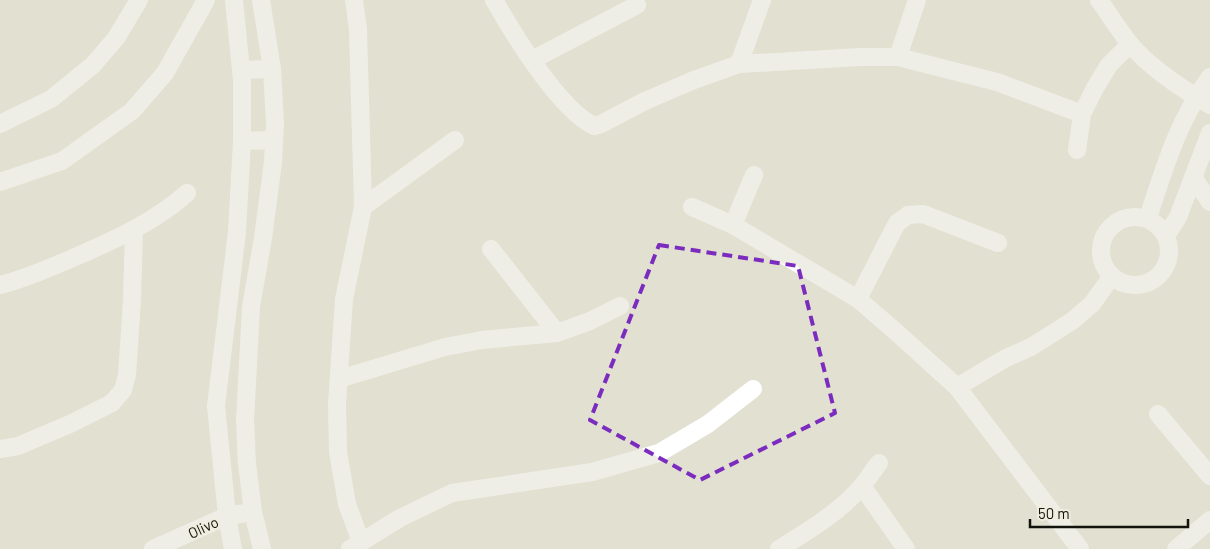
<svg xmlns="http://www.w3.org/2000/svg" width="1210" height="549" viewBox="0 0 1210 549" font-family="Barlow,sans-serif">
<rect width="100%" height="100%" fill="#e2e0d1"/>
<g fill="none" stroke-linecap="round" stroke-linejoin="round">
<!-- minor -->
<g stroke="#fff" stroke-width="18">
<path d="M 261,0 L 272,69 L 275,123 L 273,162 L 263,238 L 251,307 L 245,420 L 247,464 L 253,512 L 262,549"/>
<path d="M 354,0 L 358,29 L 363,207 L 344,299 L 337,404 L 338,452 L 347,504 L 361,542"/>
<path d="M 494,0 C 514,35 559,109 594,126 L 601,124 L 645,101 L 694,80 L 739,64 L 860,57 L 898,57 L 997,82 L 1082,114"/>
<path d="M 1099,0 C 1109,14 1119,30 1130,44 C 1151,69 1182,89 1210,105"/>
<path d="M 898,57 L 917,0"/>
<path d="M 532,60 L 637,5"/>
<path d="M 739,64 L 762,0"/>
<path d="M 241,70 L 272,69"/>
<path d="M 0,124 L 51,99 L 93,65 L 116,38 L 139,0"/>
<path d="M 242,141 L 274,140"/>
<path d="M 1077,150 L 1082,114 L 1095,88 L 1109,65 L 1130,44"/>
<path d="M 1193,177 L 1210,202"/>
<path d="M 0,182 L 62,161 L 132,111 L 165,73 L 206,0"/>
<path d="M 363,207 L 455,140"/>
<path d="M 692,207 L 733,225 L 858,299 L 895,331 L 957,387 L 1080,549"/>
<circle cx="1135" cy="251" r="34"/>
<path d="M 1148,218 C 1164,169 1178,120 1210,77"/>
<path d="M 733,225 L 754,175"/>
<path d="M 1166,236 L 1178,217 L 1210,133"/>
<path d="M 491,249 L 557,333"/>
<path d="M 0,285 C 25,279 49,268 73,258 C 112,241 155,222 187,193"/>
<path d="M 858,299 L 897,223 L 908,215 L 923,214 L 998,243"/>
<path d="M 339,379 L 445,347 L 482,340 L 557,333 L 590,321 L 620,306"/>
<path d="M 957,387 L 1006,358 L 1031,347 L 1072,321 L 1092,304 L 1112,276"/>
<path d="M 1158,414 L 1210,476"/>
<path d="M 0,449 L 18,446 L 70,424 L 112,403 L 123,390 L 127,375 L 132,300 L 134,229"/>
<path d="M 862,486 L 906,549"/>
<path d="M 153,549 L 227,516 L 253,512"/>
<path d="M 233,549 L 227,516 L 216,406 L 237,232 L 242,141 L 242,80 L 234,0"/>
<path d="M 350,549 L 400,518 L 452,493 L 592,472 L 659,453 L 708,424 L 753,389"/>
<path d="M 779,549 C 808,531 840,512 863,485 C 868,478 873,471 879,463"/>
<path d="M 1176,549 L 1210,520"/>
</g>
</g>
<!-- marked area -->
<path d="M0 0H1210V549H0ZM 659,245 L 798,266 L 835,413 L 700,480 L 590,420 Z" fill="#e2e0d1" fill-opacity=".55" fill-rule="evenodd"/>
<path fill="none" stroke="#7b2cbf" stroke-width="4" stroke-dasharray="10 6" stroke-linejoin="round" d="M 659,245 L 798,266 L 835,413 L 700,480 L 590,420 Z"/>
<g text-anchor="middle" dominant-baseline="central" stroke-width="4" stroke-linejoin="round" paint-order="stroke">
<!-- street labels -->
<g font-size="15" fill="#13130e" stroke="#efedde">
<text transform="translate(203 527) rotate(-25)">Olivo</text>
</g>
</g>
<!-- scale -->
<path d="M1030 519v8h158v-8" fill="none" stroke="#13130e" stroke-width="2.5"/>
<text x="1038" y="519" font-size="15" fill="#13130e" stroke="#efedde" stroke-width="4" paint-order="stroke">50 m</text>
</svg>
